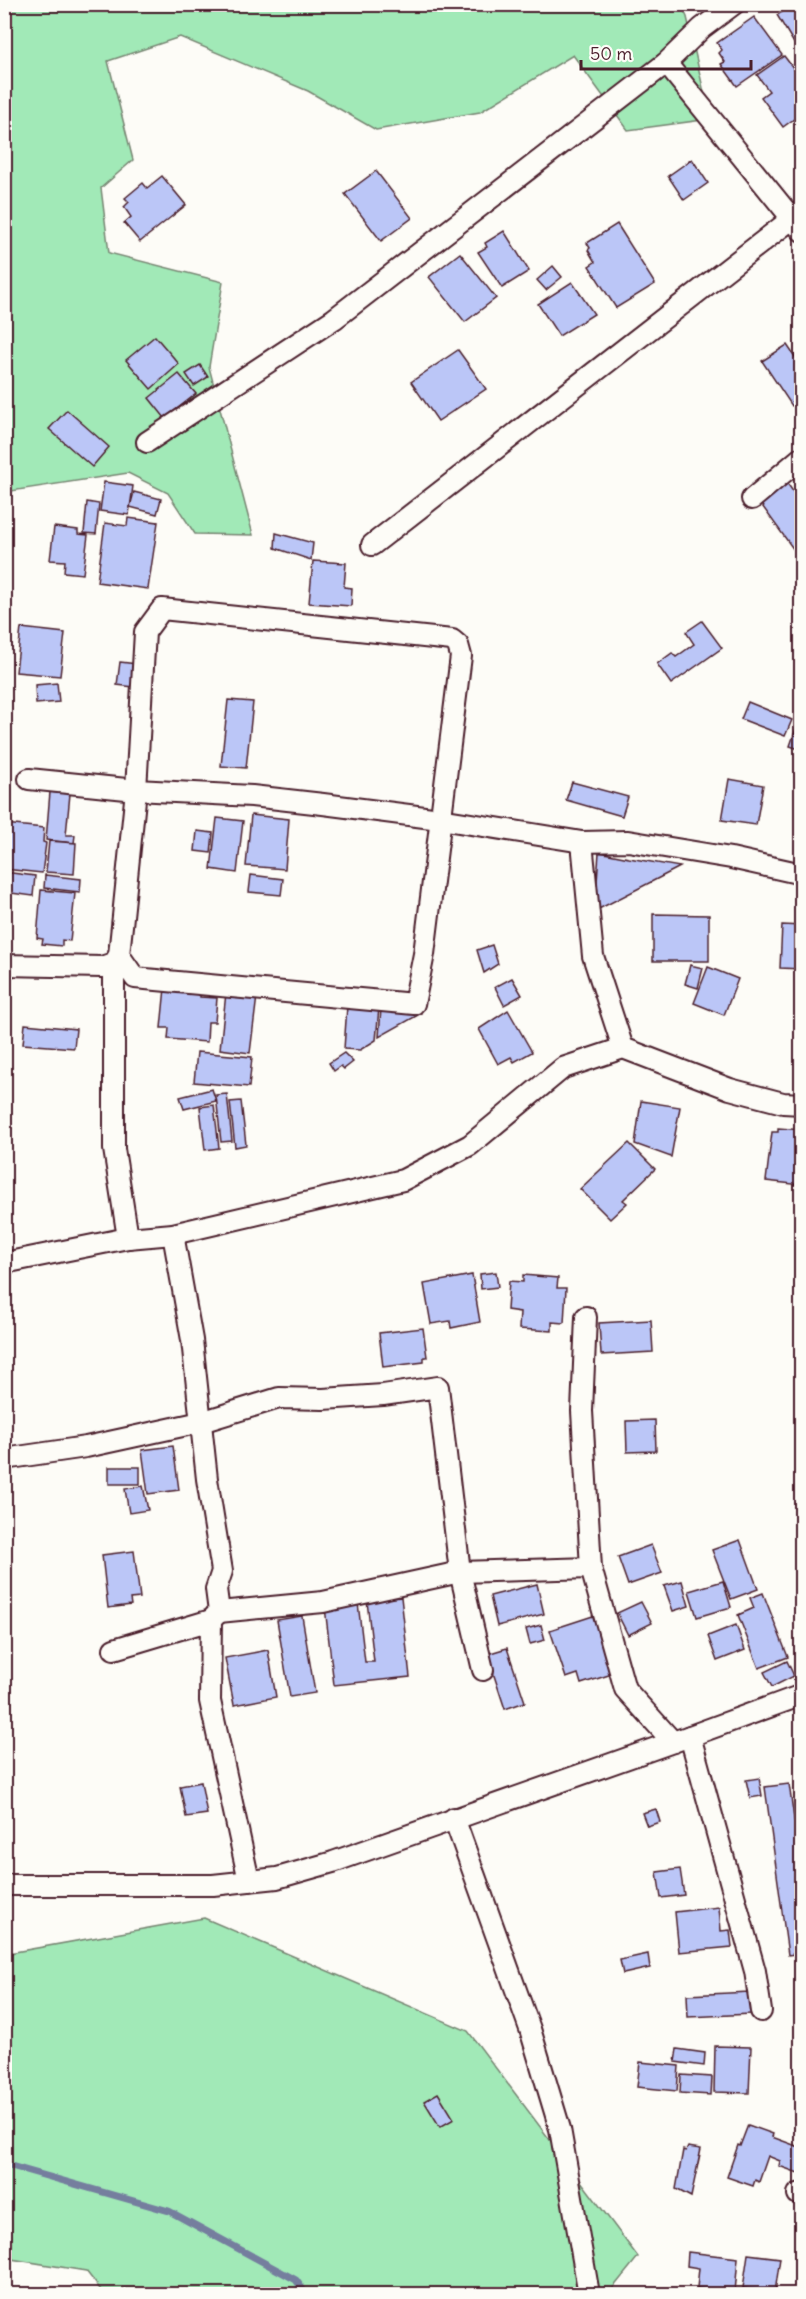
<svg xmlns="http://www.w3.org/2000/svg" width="806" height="2299" viewBox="0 0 806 2299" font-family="Delius,sans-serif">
<rect width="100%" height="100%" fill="#fdfcf7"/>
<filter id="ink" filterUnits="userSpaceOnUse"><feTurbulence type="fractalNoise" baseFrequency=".0167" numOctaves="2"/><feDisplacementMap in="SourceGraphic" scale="12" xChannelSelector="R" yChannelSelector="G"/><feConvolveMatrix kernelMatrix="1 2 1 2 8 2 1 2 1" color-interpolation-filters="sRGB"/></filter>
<g filter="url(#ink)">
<!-- green -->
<g fill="#a1e9b7" stroke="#768471" stroke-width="1.5">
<path d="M 5,5 L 681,5 L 687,17 L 710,119 L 628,130 L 573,55 L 480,112 L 376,130 L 308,91 L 180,37 L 108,61 L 133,160 L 101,188 L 109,253 L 223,282 L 209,367 L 253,535 L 195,534 L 168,493 L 128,473 L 5,492 Z"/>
<path d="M 204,1918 L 468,2031 L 638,2257 L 608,2294 L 104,2294 L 86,2271 L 5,2258 L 4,1954 Z"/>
</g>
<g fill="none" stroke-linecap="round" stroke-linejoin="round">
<!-- stream -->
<path stroke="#747e9e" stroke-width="7" d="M 4,2164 L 169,2211 L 296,2280 L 306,2294"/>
</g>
<!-- building -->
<g fill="#bbc6f7" stroke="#4a1f2b" stroke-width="1.5">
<path d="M 795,4 L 802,4 L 802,48 L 798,50 L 777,15 Z"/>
<path d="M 754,17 L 782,55 L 737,86 L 721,64 L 725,62 L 719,53 L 722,50 L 717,43 Z"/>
<path d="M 784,56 L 800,77 L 802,76 L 802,113 L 783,127 L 761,97 L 769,91 L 757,75 Z"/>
<path d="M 692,159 L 708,183 L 684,200 L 668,176 Z"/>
<path d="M 376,171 L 412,218 L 381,241 L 345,194 Z"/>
<path d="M 162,176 L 186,205 L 140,242 L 124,223 L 131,217 L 124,207 L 129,202 L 125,198 L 143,183 L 147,188 Z"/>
<path d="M 617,224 L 655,284 L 616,308 L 589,266 L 595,262 L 588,250 L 590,248 L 587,243 Z"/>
<path d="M 504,231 L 529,271 L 502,288 L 478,252 L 487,247 L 485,243 Z"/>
<path d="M 460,253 L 496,298 L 465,322 L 429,277 Z"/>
<path d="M 553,266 L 562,277 L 546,290 L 537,280 Z"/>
<path d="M 572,282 L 594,314 L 559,336 L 538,304 Z"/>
<path d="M 155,336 L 179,364 L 151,389 L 126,360 Z"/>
<path d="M 787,345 L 802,367 L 802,399 L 792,406 L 762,361 Z"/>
<path d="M 458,350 L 486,389 L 438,421 L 411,382 Z"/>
<path d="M 200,365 L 208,377 L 194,386 L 186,374 Z"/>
<path d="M 179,374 L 196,394 L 165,418 L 149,398 Z"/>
<path d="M 67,410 L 109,447 L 92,467 L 49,429 Z"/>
<path d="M 104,482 L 133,486 L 129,515 L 100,511 Z"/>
<path d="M 787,483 L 799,500 L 795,503 L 802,512 L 802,545 L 794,550 L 760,503 Z"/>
<path d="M 134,492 L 161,499 L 157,514 L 130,507 Z"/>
<path d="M 87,502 L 99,504 L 96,534 L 84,533 Z"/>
<path d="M 128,518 L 158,522 L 148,589 L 97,582 L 105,523 L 127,526 Z"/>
<path d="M 54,527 L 78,530 L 78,534 L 88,535 L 83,574 L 64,572 L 65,561 L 50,560 Z"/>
<path d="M 276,533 L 313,543 L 311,560 L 275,548 Z"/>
<path d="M 313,561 L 346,563 L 344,587 L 352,588 L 351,606 L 309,603 Z"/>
<path d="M 702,621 L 722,648 L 671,684 L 657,664 L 672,653 L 676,657 L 694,644 L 686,632 Z"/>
<path d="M 21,628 L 65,633 L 60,676 L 16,672 Z"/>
<path d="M 120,662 L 137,664 L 134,687 L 117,685 Z"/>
<path d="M 57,683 L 59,702 L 36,704 L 35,685 Z"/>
<path d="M 228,700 L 253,702 L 246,768 L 221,766 Z"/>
<path d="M 748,702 L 792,720 L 785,736 L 741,719 Z"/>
<path d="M 799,720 L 802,721 L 802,750 L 790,746 Z"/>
<path d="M 729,779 L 763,785 L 756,825 L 722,820 Z"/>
<path d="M 572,782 L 628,797 L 622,816 L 566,800 Z"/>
<path d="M 50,792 L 70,794 L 66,835 L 75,835 L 74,843 L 46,840 Z"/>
<path d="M 251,815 L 289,819 L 285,869 L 246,866 Z"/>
<path d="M 217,818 L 243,821 L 237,873 L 211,869 Z"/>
<path d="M 4,824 L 44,828 L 43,842 L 46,843 L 42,873 L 4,869 Z"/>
<path d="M 197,831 L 213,833 L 211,853 L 195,851 Z"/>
<path d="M 49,841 L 76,843 L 74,874 L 46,872 Z"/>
<path d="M 599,852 L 629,858 L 680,867 L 595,911 Z"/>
<path d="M 4,872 L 35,876 L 33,896 L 4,892 Z"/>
<path d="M 45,875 L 81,879 L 80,892 L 44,888 Z"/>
<path d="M 251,875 L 283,879 L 281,895 L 249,892 Z"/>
<path d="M 41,890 L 75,893 L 70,941 L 62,940 L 62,946 L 42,944 L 43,939 L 37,938 Z"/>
<path d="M 653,914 L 709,915 L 709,961 L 653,961 Z"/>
<path d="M 782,925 L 802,926 L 802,969 L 780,968 Z"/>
<path d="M 492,945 L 498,964 L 484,973 L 477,950 Z"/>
<path d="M 690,965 L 703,968 L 698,988 L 685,984 Z"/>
<path d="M 708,967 L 738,979 L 724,1015 L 694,1003 Z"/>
<path d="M 512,978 L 522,995 L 504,1005 L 495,987 Z"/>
<path d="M 165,988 L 200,991 L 200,997 L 217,998 L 215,1022 L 208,1022 L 207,1042 L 168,1039 L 169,1028 L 161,1028 Z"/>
<path d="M 226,993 L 257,996 L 250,1053 L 220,1049 Z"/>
<path d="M 347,1006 L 379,1008 L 376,1040 L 360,1050 L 344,1049 Z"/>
<path d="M 381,1008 L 420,1014 L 379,1037 Z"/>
<path d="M 508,1010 L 532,1052 L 514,1062 L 511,1057 L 498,1064 L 479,1029 Z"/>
<path d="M 25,1024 L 76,1029 L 74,1048 L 23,1044 Z"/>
<path d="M 197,1052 L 252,1057 L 249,1087 L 194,1082 Z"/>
<path d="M 344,1053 L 353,1062 L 344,1069 L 341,1066 L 334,1071 L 329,1063 Z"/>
<path d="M 212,1089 L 216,1101 L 184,1109 L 180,1097 Z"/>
<path d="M 227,1094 L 232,1141 L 221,1142 L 216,1095 Z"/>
<path d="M 241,1101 L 246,1145 L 235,1147 L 230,1102 Z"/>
<path d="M 641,1101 L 680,1107 L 671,1157 L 635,1144 Z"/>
<path d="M 214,1105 L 219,1148 L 205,1150 L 200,1107 Z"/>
<path d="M 778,1128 L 802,1130 L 802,1185 L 766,1181 L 772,1132 L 778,1132 Z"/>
<path d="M 629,1143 L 655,1169 L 623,1200 L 627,1203 L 610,1219 L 580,1189 Z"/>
<path d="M 496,1272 L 498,1287 L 481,1289 L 480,1274 Z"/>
<path d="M 472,1275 L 480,1322 L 451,1328 L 450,1321 L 431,1324 L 424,1284 Z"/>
<path d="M 523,1275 L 558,1278 L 557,1288 L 566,1288 L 564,1323 L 552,1322 L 552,1331 L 519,1329 L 520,1312 L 507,1310 L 509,1281 L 523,1282 Z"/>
<path d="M 651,1320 L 653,1352 L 601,1355 L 599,1323 Z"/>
<path d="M 423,1328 L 427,1357 L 424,1357 L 424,1362 L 383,1367 L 379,1333 Z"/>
<path d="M 655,1420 L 656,1451 L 627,1452 L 626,1421 Z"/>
<path d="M 173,1446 L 179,1490 L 148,1494 L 142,1450 Z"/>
<rect x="109" y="1467" width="31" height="17"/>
<path d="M 143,1486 L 148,1510 L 129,1513 L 125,1489 Z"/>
<path d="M 740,1540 L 758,1589 L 731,1599 L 712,1550 Z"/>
<path d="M 651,1545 L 662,1573 L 628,1585 L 618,1557 Z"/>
<path d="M 134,1551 L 140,1598 L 130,1599 L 131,1605 L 108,1608 L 102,1555 Z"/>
<path d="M 682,1581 L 689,1606 L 673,1611 L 664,1586 Z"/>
<path d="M 723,1581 L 731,1607 L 697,1617 L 689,1591 Z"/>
<path d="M 537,1584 L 544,1614 L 497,1626 L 490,1596 Z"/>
<path d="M 763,1593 L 788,1657 L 759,1668 L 738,1615 L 754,1608 L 750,1598 Z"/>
<path d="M 401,1597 L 410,1677 L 334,1685 L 325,1607 L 358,1603 L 365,1662 L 374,1662 L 367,1601 Z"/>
<path d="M 641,1602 L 652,1623 L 628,1635 L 617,1613 Z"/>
<path d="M 596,1615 L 615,1673 L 581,1684 L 578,1674 L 566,1678 L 550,1630 Z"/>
<path d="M 302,1616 L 315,1693 L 290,1697 L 277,1620 Z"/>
<path d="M 541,1625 L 545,1640 L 530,1644 L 526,1629 Z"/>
<path d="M 736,1625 L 745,1650 L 717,1661 L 708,1636 Z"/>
<path d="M 507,1648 L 525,1702 L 505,1709 L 487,1654 Z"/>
<path d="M 268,1650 L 276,1697 L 234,1705 L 225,1658 Z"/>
<path d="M 787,1661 L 794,1676 L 772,1687 L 764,1672 Z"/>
<path d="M 759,1778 L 762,1796 L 750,1798 L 746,1780 Z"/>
<path d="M 201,1782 L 207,1814 L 186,1817 L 180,1786 Z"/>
<path d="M 789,1784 L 802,1874 L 802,1953 L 788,1955 L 765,1787 Z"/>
<path d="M 656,1809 L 660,1822 L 647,1826 L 642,1813 Z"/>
<path d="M 680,1869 L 684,1895 L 661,1898 L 657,1872 Z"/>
<path d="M 719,1907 L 721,1931 L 730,1930 L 732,1947 L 679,1952 L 675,1912 Z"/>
<path d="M 648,1954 L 650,1968 L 623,1974 L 620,1960 Z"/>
<path d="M 750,1992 L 751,2014 L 688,2017 L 687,1995 Z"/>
<path d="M 715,2046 L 751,2047 L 749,2093 L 714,2092 Z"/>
<path d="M 677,2049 L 705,2053 L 704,2066 L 675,2062 Z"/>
<path d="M 640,2062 L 679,2066 L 677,2091 L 637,2087 Z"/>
<path d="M 681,2075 L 712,2077 L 711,2095 L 680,2093 Z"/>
<path d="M 438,2093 L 454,2119 L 440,2127 L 424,2101 Z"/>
<path d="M 748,2125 L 773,2134 L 772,2137 L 802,2148 L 801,2174 L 779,2166 L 780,2161 L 768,2156 L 759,2182 L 755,2180 L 753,2186 L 727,2177 L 738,2145 L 740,2146 Z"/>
<path d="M 688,2147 L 701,2149 L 691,2197 L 676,2189 L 683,2150 L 686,2151 Z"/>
<path d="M 688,2252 L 738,2258 L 735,2292 L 697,2288 L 699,2268 L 687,2266 Z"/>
<path d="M 748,2254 L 780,2258 L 775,2292 L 743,2288 Z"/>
</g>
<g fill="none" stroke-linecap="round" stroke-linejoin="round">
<defs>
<g id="street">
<path d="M 666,63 L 802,231"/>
<path d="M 147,442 L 334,319 L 666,63 L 702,28 L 734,4"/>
<path d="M 752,499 L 802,457"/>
<path d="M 372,545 L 802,211"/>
<path d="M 29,779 L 136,790 L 252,796 L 323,804 L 440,819 L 582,842 L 628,841 L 731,858 L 802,874"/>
<path d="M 582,842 L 593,956 L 623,1048"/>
<path d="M 114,963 L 114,1149 L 128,1238"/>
<path d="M 4,965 L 102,967 L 114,963 L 119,955 L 136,790 L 145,632 L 162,609 L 452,640 L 458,645 L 461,656 L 424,954 L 414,1004 L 135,978 L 119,955"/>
<path d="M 4,1263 L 128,1238 L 173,1234 L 403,1180 L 470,1145 L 563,1068 L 623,1048 L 730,1089 L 783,1103 L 802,1104"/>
<path d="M 586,1317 L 582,1411 L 591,1568 L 625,1689 L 673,1742"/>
<path d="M 4,1459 L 86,1447 L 201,1422 L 279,1398 L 323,1399 L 383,1395 L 438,1387 L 460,1572 L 483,1670"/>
<path d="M 219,1612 L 323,1602 L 460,1572 L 591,1568"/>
<path d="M 211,1620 L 210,1701 L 249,1881"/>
<path d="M 114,1649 L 211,1620 L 219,1612 L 216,1589 L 222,1571 L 207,1479 L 192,1340 L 173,1234"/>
<path d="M 690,1736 L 755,1971 L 761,2011"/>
<path d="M 454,1818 L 530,2029 L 560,2129 L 589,2294"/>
<path d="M 4,1885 L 213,1885 L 277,1878 L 333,1862 L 690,1736 L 802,1695"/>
<path d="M 798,2194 L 802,2193"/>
</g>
</defs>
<!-- street casing -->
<use href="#street" stroke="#4a1f2b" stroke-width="24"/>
<!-- street -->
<use href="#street" stroke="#fdfcf7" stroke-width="20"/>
</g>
</g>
<!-- margin -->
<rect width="806" height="2299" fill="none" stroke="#fdfcf7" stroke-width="24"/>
<rect x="12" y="12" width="782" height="2275" fill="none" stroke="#4a1f2b" stroke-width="2" filter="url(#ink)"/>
<!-- scale -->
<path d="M581 60v9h170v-9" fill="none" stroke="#4a1f2b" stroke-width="3"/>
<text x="590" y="60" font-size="18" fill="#4a1f2b" stroke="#fdfcf7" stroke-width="4.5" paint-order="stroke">50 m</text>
</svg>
